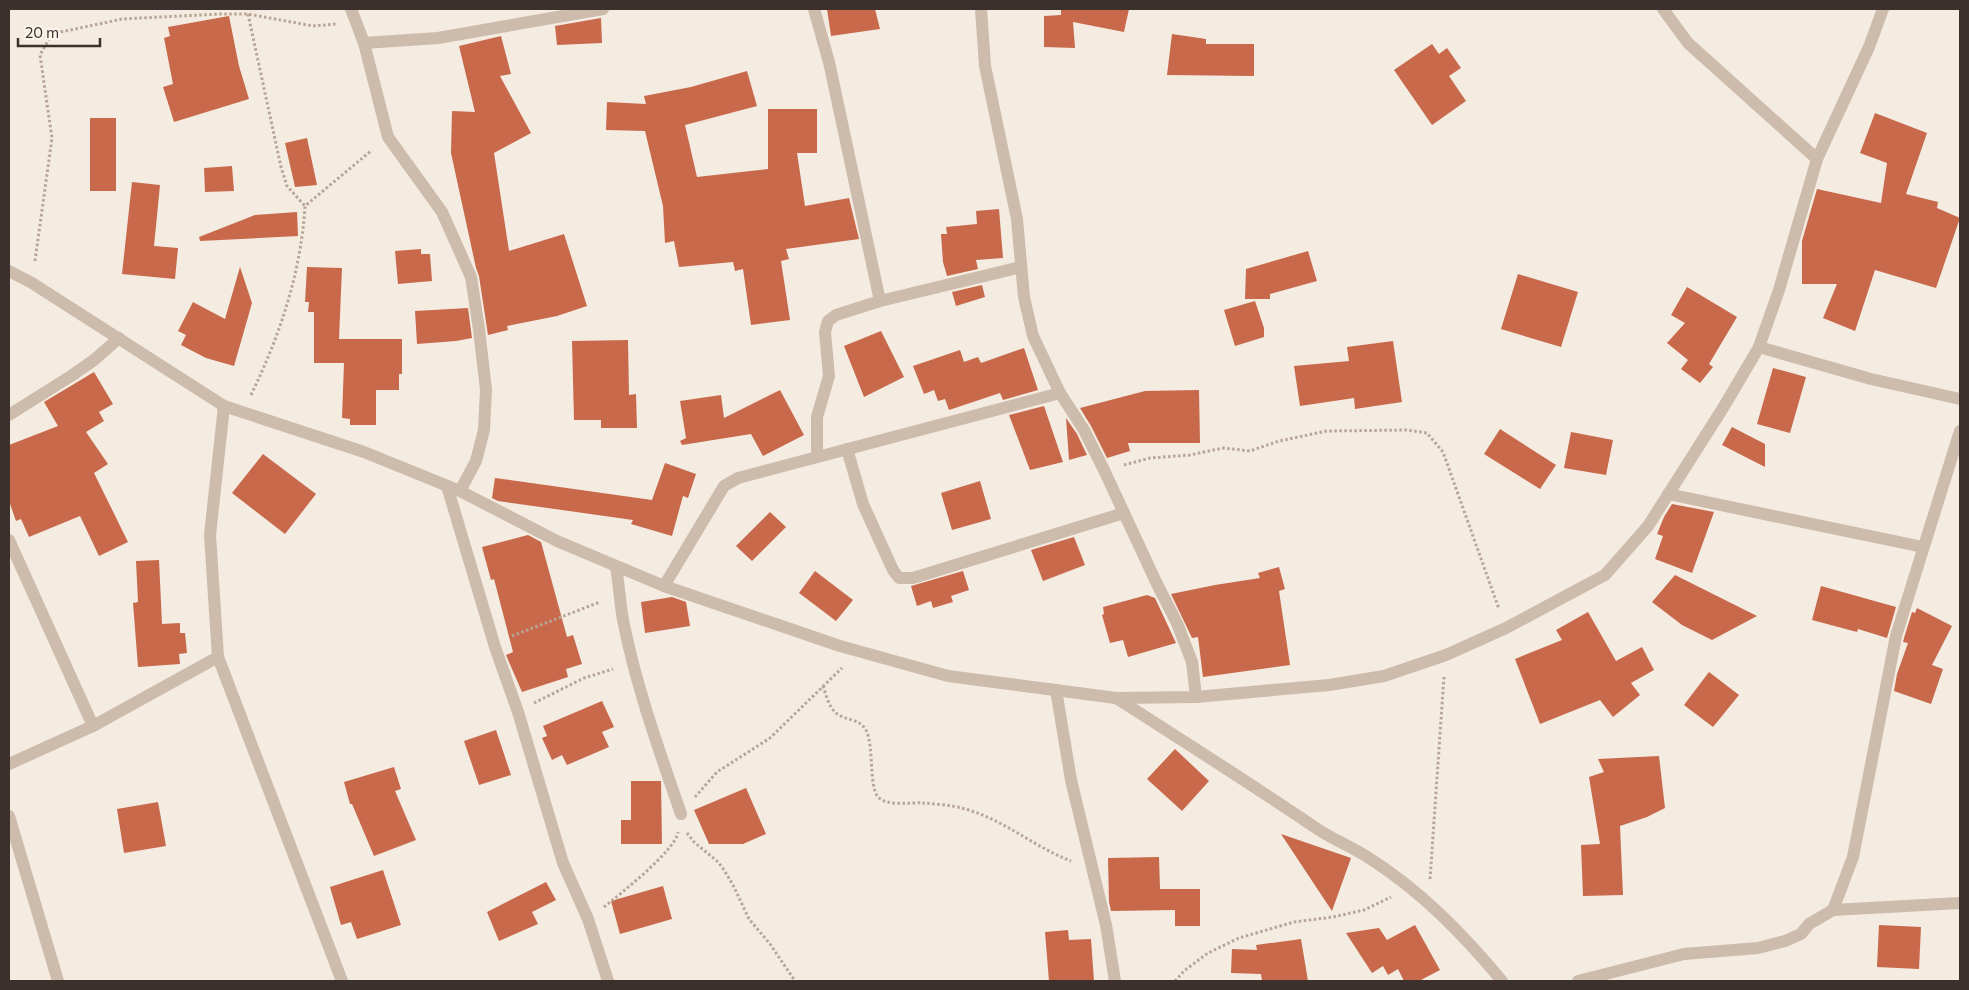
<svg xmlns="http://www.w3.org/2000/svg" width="1969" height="990" viewBox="0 0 1969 990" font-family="Commissioner,sans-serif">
<rect width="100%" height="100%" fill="#f4ebe1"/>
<!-- building -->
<g fill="#c8694b">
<path d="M 827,9 L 875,9 L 880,29 L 831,36 Z"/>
<path d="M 1061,9 L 1129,9 L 1124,32 L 1073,22 L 1075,48 L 1044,47 L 1044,16 L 1061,15 Z"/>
<path d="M 229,16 L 239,66 L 249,99 L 174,122 L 163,87 L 173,84 L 164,38 L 170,36 L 168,27 Z"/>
<path d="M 601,18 L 602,43 L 557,45 L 555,26 Z"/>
<path d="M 1172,34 L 1206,39 L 1206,44 L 1254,44 L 1254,76 L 1167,75 Z"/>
<path d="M 501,36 L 511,74 L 500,76 L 531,133 L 494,153 L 509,251 L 564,234 L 587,306 L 557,316 L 507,326 L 508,330 L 488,335 L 479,276 L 476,268 L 451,153 L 452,111 L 475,112 L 459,46 Z"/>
<path d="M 1432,44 L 1439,54 L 1447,48 L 1461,68 L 1449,76 L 1466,101 L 1432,125 L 1394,70 Z"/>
<path d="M 747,71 L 757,106 L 685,125 L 697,177 L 768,169 L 768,109 L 817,109 L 817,153 L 797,153 L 805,206 L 849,198 L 859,239 L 786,249 L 789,259 L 781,261 L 790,320 L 751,325 L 743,269 L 735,271 L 733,262 L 679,267 L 674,241 L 665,243 L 663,206 L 645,131 L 606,130 L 607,102 L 646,104 L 644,96 L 691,87 Z"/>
<path d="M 1875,113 L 1927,133 L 1906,194 L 1938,202 L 1937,208 L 1960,218 L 1936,288 L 1875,270 L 1855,331 L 1823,318 L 1837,284 L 1802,284 L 1802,241 L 1817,189 L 1881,203 L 1887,163 L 1860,153 Z"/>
<rect x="90" y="118" width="26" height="73"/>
<path d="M 307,138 L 317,185 L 295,187 L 285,143 Z"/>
<path d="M 232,166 L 234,191 L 205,192 L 204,168 Z"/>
<path d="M 132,182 L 160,185 L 154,246 L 178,248 L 175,279 L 122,274 Z"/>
<path d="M 999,209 L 1003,258 L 976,260 L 978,269 L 947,276 L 943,262 L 941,234 L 947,234 L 946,227 L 977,224 L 976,211 Z"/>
<path d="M 297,212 L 298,236 L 200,241 L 199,237 L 255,215 Z"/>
<path d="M 421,249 L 421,254 L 430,254 L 432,281 L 398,284 L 395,251 Z"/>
<path d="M 1308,251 L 1317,281 L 1270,294 L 1270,299 L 1245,299 L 1246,269 Z"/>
<path d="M 240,267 L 252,303 L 234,366 L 206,358 L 181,345 L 186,335 L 178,331 L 193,302 L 225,319 Z"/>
<path d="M 307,267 L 342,268 L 339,339 L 402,339 L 402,374 L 399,374 L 399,390 L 376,390 L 376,425 L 350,425 L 350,419 L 342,418 L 344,363 L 314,363 L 314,312 L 308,312 L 309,302 L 305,302 Z"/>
<path d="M 1518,274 L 1578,292 L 1561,347 L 1501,329 Z"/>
<path d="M 982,285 L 985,297 L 956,306 L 952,292 Z"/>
<path d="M 1687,287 L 1737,317 L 1709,364 L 1713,367 L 1700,383 L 1681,369 L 1688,360 L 1667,343 L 1685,323 L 1671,315 Z"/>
<path d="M 1255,301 L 1264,328 L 1264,337 L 1235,346 L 1224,310 Z"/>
<path d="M 468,308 L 472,338 L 456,341 L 417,344 L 415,311 Z"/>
<path d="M 881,331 L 904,377 L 864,397 L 844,346 Z"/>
<path d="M 628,340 L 629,395 L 636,394 L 637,428 L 601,428 L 601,420 L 574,420 L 572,341 Z"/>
<path d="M 1393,341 L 1402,402 L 1355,409 L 1354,398 L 1300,406 L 1294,366 L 1349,361 L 1347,347 Z"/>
<path d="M 1024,348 L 1038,390 L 1003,400 L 1000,393 L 949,410 L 945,399 L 938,401 L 934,390 L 924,394 L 913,366 L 960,350 L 964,362 L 978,357 L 981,363 Z"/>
<path d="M 1773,368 L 1806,377 L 1790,433 L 1757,424 Z"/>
<path d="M 94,372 L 113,404 L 99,412 L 104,421 L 86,432 L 108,464 L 94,473 L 128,542 L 99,556 L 80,516 L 29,537 L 21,519 L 16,521 L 9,501 L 9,445 L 58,426 L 44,402 Z"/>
<path d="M 780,390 L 804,435 L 763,456 L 751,434 L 682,445 L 680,441 L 686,438 L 680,401 L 721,395 L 724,418 Z"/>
<path d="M 1199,390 L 1200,443 L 1128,443 L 1130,451 L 1107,458 L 1091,426 L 1080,408 L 1145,391 Z"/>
<path d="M 1044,406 L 1063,462 L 1030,470 L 1009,415 Z"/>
<path d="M 1066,418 L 1077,434 L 1087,455 L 1069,460 Z"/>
<path d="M 1732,427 L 1765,444 L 1765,467 L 1722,445 Z"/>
<path d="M 1500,429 L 1556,465 L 1540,489 L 1484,454 Z"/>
<path d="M 1571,432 L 1613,440 L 1606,475 L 1564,468 Z"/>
<path d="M 263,454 L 316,494 L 285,534 L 232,493 Z"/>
<path d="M 665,463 L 696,474 L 688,498 L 683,496 L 672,536 L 631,524 L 633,520 L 498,501 L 492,498 L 495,478 L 652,500 Z"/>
<path d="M 980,481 L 991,519 L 952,530 L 941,493 Z"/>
<path d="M 1672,504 L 1714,512 L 1692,573 L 1655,559 L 1663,536 L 1657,534 L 1664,517 Z"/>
<path d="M 770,512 L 786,527 L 752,561 L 736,546 Z"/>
<path d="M 528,535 L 541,542 L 567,637 L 573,635 L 582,664 L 566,669 L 568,677 L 522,692 L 506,655 L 513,652 L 494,579 L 491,580 L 482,547 Z"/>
<path d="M 1074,537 L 1085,565 L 1043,581 L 1031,550 Z"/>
<path d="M 159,560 L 162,624 L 180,623 L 180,633 L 185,633 L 187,653 L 179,654 L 180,664 L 138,667 L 133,603 L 138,602 L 136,561 Z"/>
<path d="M 1279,567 L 1285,589 L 1279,591 L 1290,665 L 1203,677 L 1198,637 L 1192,638 L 1171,594 L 1215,585 L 1260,578 L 1258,573 Z"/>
<path d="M 815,571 L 853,600 L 836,621 L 799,593 Z"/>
<path d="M 963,571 L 969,590 L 951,596 L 953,602 L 933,608 L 931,601 L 917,606 L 911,586 Z"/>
<path d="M 1675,575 L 1757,616 L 1712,640 L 1682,625 L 1652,602 Z"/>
<path d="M 1821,586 L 1896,607 L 1887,638 L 1858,629 L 1857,632 L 1812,620 Z"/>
<path d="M 1147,595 L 1155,598 L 1176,643 L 1128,657 L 1123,640 L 1110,643 L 1102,615 L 1104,614 L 1103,607 Z"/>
<path d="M 672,597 L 686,602 L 690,626 L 645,633 L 641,602 Z"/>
<path d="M 1917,608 L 1952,626 L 1932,665 L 1943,669 L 1931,704 L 1894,691 L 1897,674 L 1908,643 L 1903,642 L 1904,638 L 1912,612 L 1915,613 Z"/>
<path d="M 1588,612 L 1616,661 L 1642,647 L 1654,670 L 1631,683 L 1640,695 L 1613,717 L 1600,700 L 1540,724 L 1515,659 L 1562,640 L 1556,630 Z"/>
<path d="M 1709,672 L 1739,695 L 1713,727 L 1684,705 Z"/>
<path d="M 602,701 L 614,727 L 602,732 L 609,747 L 567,765 L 562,755 L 552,760 L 542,738 L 547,736 L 543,726 Z"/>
<path d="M 496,730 L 511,775 L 479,785 L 464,741 Z"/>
<path d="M 1175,749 L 1209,781 L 1182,811 L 1147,779 Z"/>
<path d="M 1659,756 L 1665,808 L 1647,817 L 1620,826 L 1623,895 L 1583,896 L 1581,845 L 1600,844 L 1589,777 L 1604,772 L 1598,759 Z"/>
<path d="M 394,767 L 401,789 L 395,791 L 416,840 L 374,856 L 352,804 L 350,804 L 344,782 Z"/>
<path d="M 631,781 L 661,781 L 662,844 L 621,844 L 621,820 L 631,820 Z"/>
<path d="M 746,788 L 766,834 L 743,844 L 709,844 L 694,810 Z"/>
<path d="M 158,802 L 166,846 L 124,853 L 117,809 Z"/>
<path d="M 1281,834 L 1351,858 L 1332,911 Z"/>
<path d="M 1159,857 L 1160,889 L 1200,889 L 1200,926 L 1175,926 L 1175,910 L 1111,911 L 1109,902 L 1108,858 Z"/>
<path d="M 383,870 L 401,925 L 357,939 L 351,922 L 341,925 L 330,887 Z"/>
<path d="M 546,882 L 556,900 L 532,912 L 538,924 L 499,941 L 487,912 Z"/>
<path d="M 663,886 L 672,919 L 620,934 L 611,901 Z"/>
<path d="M 1415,925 L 1440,970 L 1419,981 L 1404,981 L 1398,969 L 1388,975 L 1383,966 L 1372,973 L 1346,933 L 1379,928 L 1387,940 Z"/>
<path d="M 1879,925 L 1921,927 L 1919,969 L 1877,967 Z"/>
<path d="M 1068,930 L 1069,940 L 1091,939 L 1094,981 L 1049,981 L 1045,932 Z"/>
<path d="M 1301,939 L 1308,981 L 1262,981 L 1261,974 L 1231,973 L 1232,949 L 1257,950 L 1256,945 Z"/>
</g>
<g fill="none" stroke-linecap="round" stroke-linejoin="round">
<!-- path -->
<g stroke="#b9a596" stroke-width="3" stroke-dasharray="2.5 2.5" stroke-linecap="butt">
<path d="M 248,14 L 281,167 L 287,186 L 305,206"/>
<path d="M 35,261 L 52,138 L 40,55 L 49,39 L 61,32 L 122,19 L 220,14 L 248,14 L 313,26 L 337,24"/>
<path d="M 251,395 C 280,335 301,273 305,206 L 372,150"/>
<path d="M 1124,465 L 1150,458 L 1190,455 L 1223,448 L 1250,451 L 1279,441 L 1327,431 L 1407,430 L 1427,433 L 1443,452 L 1499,609"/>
<path d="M 512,636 L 600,602"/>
<path d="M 823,686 C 826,695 829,707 836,713 C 846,721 859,718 866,730 C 874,746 869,787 878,797 C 888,807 910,802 923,803 C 936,804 952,805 965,809 C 1003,819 1034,847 1071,861"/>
<path d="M 534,703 L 584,678 L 613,669"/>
<path d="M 695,797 L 717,772 L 770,738 L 842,668"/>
<path d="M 687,833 L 694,842 L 718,862 L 724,870 L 733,885 L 749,919 L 770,944 L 795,981"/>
<path d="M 1430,879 L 1444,676"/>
<path d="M 604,907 C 620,894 676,850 678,832"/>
<path d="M 1175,981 L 1184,971 L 1208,953 L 1239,938 L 1294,922 L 1333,917 L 1364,910 L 1391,897"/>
</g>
<!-- minor -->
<g stroke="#cdbbac" stroke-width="12">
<path d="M 351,9 L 364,43 L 388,137 L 442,212 L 471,277 L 479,329 L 486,390 L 484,430 L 476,461 L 460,491"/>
<path d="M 814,9 L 829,62 L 880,301"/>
<path d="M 981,9 L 985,66 L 1017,219 L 1024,297 L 1033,336 L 1060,393 L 1084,430 L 1104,470 L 1157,584 L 1177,623 L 1192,662 L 1196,697"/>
<path d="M 1663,9 L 1688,43 L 1817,159"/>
<path d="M 364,43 L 438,38 L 603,9"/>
<path d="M 9,271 L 32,283 L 224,406 L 364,452 L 460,491 L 557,541 L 664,586 L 840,646 L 948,676 L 1116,698 L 1196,697 L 1329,685 L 1384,676 L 1446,655 L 1506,628 L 1605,575 L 1648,526 L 1723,408 L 1759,347 L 1779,290 L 1817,159 L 1869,47 L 1883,9"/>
<path d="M 1759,347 L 1871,379 L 1960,399"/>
<path d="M 224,406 L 210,535 L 218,657 L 342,981"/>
<path d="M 9,415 L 71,376 L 94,360 L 119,338"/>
<path d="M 847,449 L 863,504 L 893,570 L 899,578 L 913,578 L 1124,513"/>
<path d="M 817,456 L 817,417 L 829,376 L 825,332 L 828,321 L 836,315 L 880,301 L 1021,267"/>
<path d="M 447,486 L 495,647 L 518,712 L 563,863 L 588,919 L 608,981"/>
<path d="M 1668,494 L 1923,547"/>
<path d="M 9,540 L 93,726"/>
<path d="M 616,567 C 619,585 620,603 623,620 C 636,686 659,750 681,814"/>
<path d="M 664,586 L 724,486 L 738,478 L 1060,393"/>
<path d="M 1056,690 L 1071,780 L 1106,925 L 1115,981"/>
<path d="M 1116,698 C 1182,740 1248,782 1313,826 C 1331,839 1351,846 1369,858 C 1421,891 1463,934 1502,981"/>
<path d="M 9,764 L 93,726 L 218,657"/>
<path d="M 9,816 L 58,981"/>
<path d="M 1833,910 L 1960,903"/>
<path d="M 1578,981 L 1684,954 L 1758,948 L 1785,941 L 1801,934 L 1809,924 L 1833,910 L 1853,857 L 1896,636 L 1960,431"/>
</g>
</g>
<!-- border -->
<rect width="1969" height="990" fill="none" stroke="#3b302b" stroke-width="20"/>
<!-- scale -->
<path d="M18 38v8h82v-8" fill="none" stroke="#3b302b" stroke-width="2.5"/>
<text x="25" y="38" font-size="15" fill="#3b302b" stroke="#fbf5ee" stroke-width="4" paint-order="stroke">20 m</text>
</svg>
